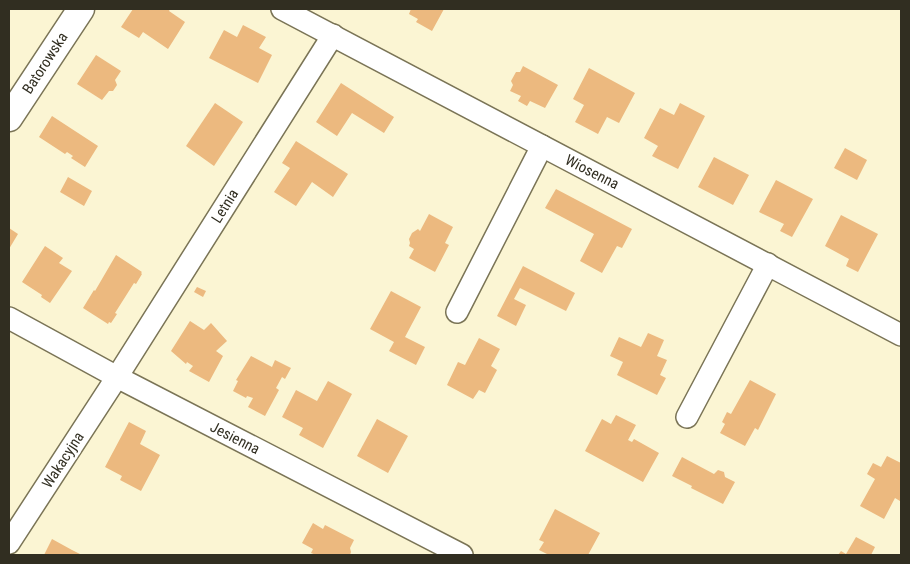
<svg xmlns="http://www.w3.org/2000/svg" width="910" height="564" viewBox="0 0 910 564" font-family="'Roboto Condensed',sans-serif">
<rect width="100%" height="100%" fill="#fbf5d3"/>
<!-- building -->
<g fill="#ecb97f">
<path d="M 133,9 L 170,9 L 169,11 L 185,22 L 168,49 L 143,32 L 139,38 L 121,27 Z"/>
<path d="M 411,9 L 444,9 L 432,31 L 416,22 L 418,19 L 409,14 Z"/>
<path d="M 243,25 L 266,37 L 259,48 L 272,55 L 258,83 L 209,58 L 224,30 L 237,37 Z"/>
<path d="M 96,55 L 121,71 L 115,80 L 117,85 L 113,91 L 109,91 L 102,100 L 77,84 Z"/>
<path d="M 523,66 L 558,85 L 545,108 L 530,101 L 527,106 L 518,101 L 521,96 L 510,91 L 513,85 L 511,81 L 516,72 L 520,72 Z"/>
<path d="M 589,68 L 635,93 L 619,123 L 607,117 L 598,134 L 575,122 L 584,105 L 573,99 Z"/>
<path d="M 341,83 L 394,117 L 384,133 L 352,113 L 337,136 L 316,122 Z"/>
<path d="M 215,103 L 243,122 L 214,166 L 186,146 Z"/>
<path d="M 680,103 L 705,116 L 678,169 L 652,156 L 658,146 L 644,138 L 660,108 L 674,115 Z"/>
<path d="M 52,116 L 98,146 L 85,167 L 71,158 L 73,156 L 67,152 L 65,154 L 39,137 Z"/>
<path d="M 296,141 L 348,174 L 333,197 L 312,182 L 296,206 L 274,192 L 290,168 L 282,163 Z"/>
<path d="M 845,148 L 867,160 L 857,180 L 834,168 Z"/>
<path d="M 714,157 L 749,175 L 733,205 L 698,187 Z"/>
<path d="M 68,177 L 92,191 L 84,206 L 60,192 Z"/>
<path d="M 776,180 L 813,199 L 792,237 L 780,231 L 784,224 L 759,212 Z"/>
<path d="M 556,189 L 632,229 L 622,248 L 617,246 L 602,273 L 580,261 L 594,234 L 545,208 Z"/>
<path d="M 429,214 L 453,227 L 445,243 L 449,245 L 435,272 L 409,258 L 414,249 L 409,246 L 410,243 L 409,239 L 412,233 L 418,229 L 420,231 Z"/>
<path d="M 841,215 L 878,234 L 858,272 L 846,266 L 849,259 L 825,246 Z"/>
<path d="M 9,228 L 18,234 L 9,249 Z"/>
<path d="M 45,246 L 63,258 L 59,263 L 72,271 L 50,303 L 41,297 L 42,295 L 22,282 Z"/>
<path d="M 116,255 L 142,272 L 141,273 L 142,274 L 136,284 L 134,283 L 115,313 L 117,314 L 111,323 L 109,322 L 108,324 L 83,308 L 94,290 L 95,291 Z"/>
<path d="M 523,266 L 575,293 L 566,311 L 520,288 L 514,299 L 526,305 L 516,326 L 497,316 Z"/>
<path d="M 197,287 L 206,291 L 203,297 L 194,292 Z"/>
<path d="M 391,291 L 421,307 L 405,337 L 425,347 L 416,365 L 389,351 L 394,342 L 370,329 Z"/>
<path d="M 190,321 L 204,330 L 211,323 L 227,341 L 216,351 L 223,356 L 209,382 L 189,371 L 193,366 L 187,362 L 186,364 L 171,351 Z"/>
<path d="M 648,333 L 664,340 L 657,356 L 667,360 L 660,375 L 666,378 L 657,395 L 617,375 L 623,362 L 610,356 L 619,337 L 641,347 Z"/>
<path d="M 479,338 L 500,349 L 491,366 L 497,370 L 485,393 L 479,390 L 473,399 L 447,385 L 458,362 L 465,365 Z"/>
<path d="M 251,356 L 272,367 L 275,360 L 291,368 L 285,379 L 282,377 L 276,388 L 279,390 L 265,416 L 248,407 L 253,398 L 247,396 L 246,398 L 233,391 L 238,381 L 236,380 Z"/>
<path d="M 750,380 L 776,394 L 758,430 L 755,428 L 745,446 L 720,433 L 725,424 L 722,422 L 727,412 L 731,414 Z"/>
<path d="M 328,381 L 352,394 L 323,448 L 299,435 L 303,428 L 282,417 L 296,390 L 317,401 Z"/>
<path d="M 616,415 L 636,425 L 628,440 L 632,442 L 634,439 L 659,453 L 643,482 L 585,451 L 602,419 L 611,424 Z"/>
<path d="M 377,419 L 408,436 L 388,473 L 357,456 Z"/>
<path d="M 129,422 L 146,431 L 140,444 L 160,455 L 141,491 L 120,480 L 122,476 L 105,467 Z"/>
<path d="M 887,456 L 901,463 L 901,499 L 900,501 L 895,498 L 884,519 L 860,506 L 875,479 L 867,474 L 873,463 L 881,467 Z"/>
<path d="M 682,457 L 714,474 L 718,470 L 724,472 L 725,477 L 735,482 L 723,504 L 691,488 L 692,486 L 672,476 Z"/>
<path d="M 555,509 L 600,533 L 588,555 L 549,555 L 539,550 L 544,542 L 539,540 Z"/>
<path d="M 313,523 L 323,529 L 325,525 L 354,540 L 350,548 L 351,552 L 350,555 L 316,555 L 311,553 L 313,549 L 302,543 Z"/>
<path d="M 856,537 L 875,547 L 871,555 L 838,555 L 841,551 L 846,554 Z"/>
<path d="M 52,539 L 72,550 L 82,555 L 44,555 Z"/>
</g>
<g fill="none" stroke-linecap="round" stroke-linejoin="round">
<defs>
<g id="minor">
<path d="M 282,9 L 901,335"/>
<path d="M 457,312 L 542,146"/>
<path d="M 9,318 L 117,377 L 462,555"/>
<path d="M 687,417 L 768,264"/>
<path d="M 9,543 L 117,377 L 333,35"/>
</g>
<path id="tertiary" d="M 9,118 L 81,9"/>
</defs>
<!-- minor casing -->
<use href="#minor" stroke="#7a7456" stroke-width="24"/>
<!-- tertiary casing -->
<use href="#tertiary" stroke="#7a7456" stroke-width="29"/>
<!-- minor -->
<use href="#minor" stroke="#fff" stroke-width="21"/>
<!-- tertiary -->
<use href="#tertiary" stroke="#fff" stroke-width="26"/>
</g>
<g text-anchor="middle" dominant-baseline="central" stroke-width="5" stroke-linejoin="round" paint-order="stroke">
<!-- street labels -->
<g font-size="15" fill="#312e21" stroke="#fff">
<text transform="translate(45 63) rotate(-57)">Batorowska</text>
<text transform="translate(592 172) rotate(27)">Wiosenna</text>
<text transform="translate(225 206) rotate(-58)">Letnia</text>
<text transform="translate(235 438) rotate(27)">Jesienna</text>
<text transform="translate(63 460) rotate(-57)">Wakacyjna</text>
</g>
</g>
<!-- border -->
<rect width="910" height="564" fill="none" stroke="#312e21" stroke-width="20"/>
</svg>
